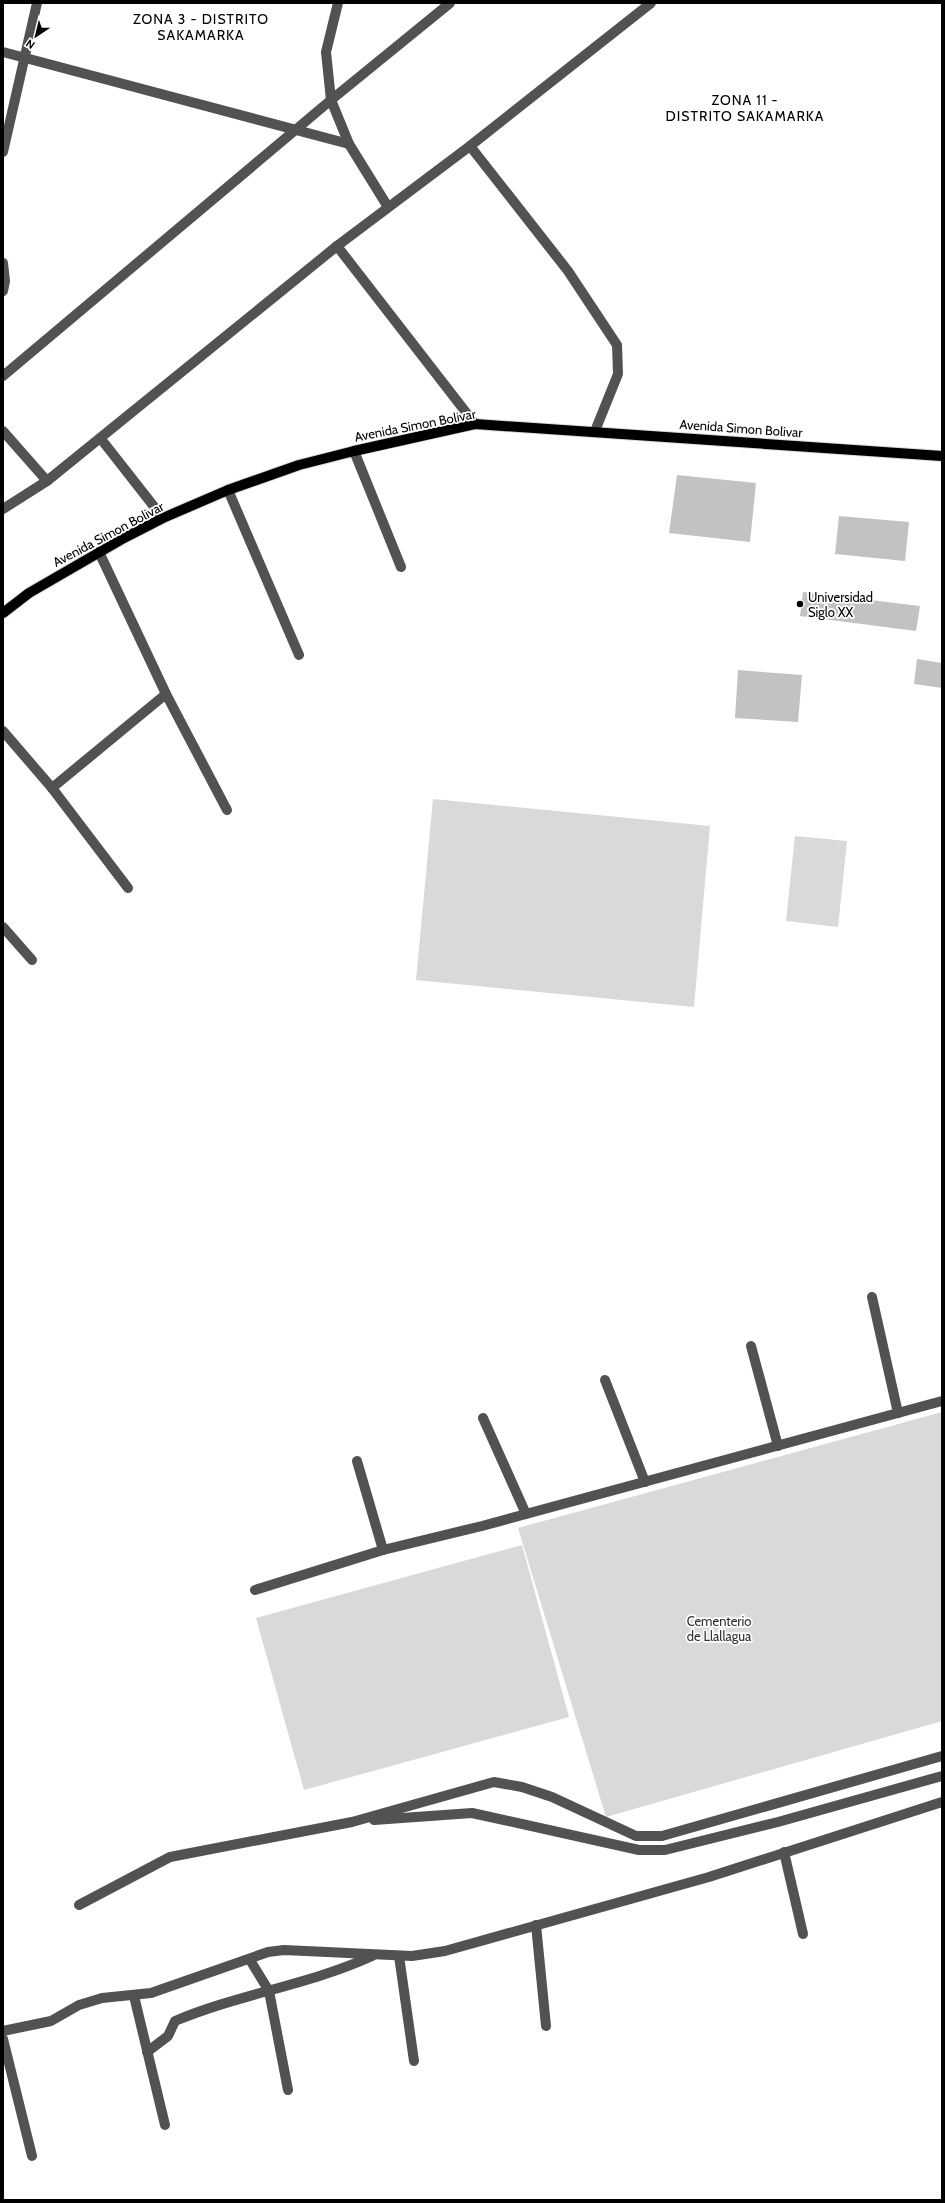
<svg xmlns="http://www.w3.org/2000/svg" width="945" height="2203" viewBox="0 0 945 2203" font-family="Cabin,sans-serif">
<rect width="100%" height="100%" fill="#fff"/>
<!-- green -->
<g fill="#d9d9d9">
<path d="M 433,799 L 710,826 L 694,1007 L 416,980 Z"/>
<path d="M 795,836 L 847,841 L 838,927 L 786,921 Z"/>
<path d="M 942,1412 L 942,1721 L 606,1817 L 518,1528 Z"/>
<path d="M 522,1545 L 569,1717 L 304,1790 L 256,1618 Z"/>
</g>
<!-- building -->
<g fill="#c2c2c2">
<path d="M 677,475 L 756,483 L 750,542 L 669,533 Z"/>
<path d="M 839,516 L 909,522 L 905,561 L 835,554 Z"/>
<path d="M 803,592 L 920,606 L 916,631 L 800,616 Z"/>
<path d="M 917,659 L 942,663 L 942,688 L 914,684 Z"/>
<path d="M 738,670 L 802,675 L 798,722 L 735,718 Z"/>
</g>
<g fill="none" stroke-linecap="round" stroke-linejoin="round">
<defs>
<path id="major" d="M 3,613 L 29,593 L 124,538 L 163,518 L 228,490 L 299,465 L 354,451 L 475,424 L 942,456"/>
</defs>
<!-- major casing -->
<use href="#major" stroke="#dbdbdb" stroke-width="12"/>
<!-- minor -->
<g stroke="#525252" stroke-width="10">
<path d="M 338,3 L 326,52 L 331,100 L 349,144 L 388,207"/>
<path d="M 3,52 L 349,144"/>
<path d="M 470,146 L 568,271 L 617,345 L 618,374 L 595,431"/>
<path d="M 3,152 L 37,3"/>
<path d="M 337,246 L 475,424"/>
<path d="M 3,263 L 5,281 L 3,291"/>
<path d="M 3,376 L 331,100 L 450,3"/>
<path d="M 3,431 L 47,481"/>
<path d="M 101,439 L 163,518"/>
<path d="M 354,451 L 401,567"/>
<path d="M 228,490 L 299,655"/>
<path d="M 3,509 L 47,481 L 337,246 L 470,146 L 651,3"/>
<path d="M 99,552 L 166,694 L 227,810"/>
<path d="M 3,731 L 52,788 L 128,888"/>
<path d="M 52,788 L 166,694"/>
<path d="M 3,927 L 32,960"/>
<path d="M 872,1297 L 898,1413"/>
<path d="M 751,1346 L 778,1446"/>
<path d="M 605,1380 L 645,1482"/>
<path d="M 483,1418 L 526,1514"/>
<path d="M 357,1461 L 383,1550"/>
<path d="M 255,1590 L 383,1550 L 482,1526 L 942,1401"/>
<path d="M 374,1820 L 472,1813 L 639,1850 L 665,1850 L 778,1822 L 942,1776"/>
<path d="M 784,1852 L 803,1934"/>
<path d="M 79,1905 L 170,1857 L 352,1822 L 494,1782 L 522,1787 L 552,1797 L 636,1836 L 662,1836 L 942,1756"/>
<path d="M 536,1925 L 546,2026"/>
<path d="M 399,1956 L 414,2061"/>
<path d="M 250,1960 L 269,1991 L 288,2090"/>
<path d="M 134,1996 L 165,2125"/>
<path d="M 3,2031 L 51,2021 L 79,2005 L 102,1998 L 151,1993 L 268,1952 L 284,1950 L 412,1956 L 445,1951 L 709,1877 L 942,1802"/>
<path d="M 3,2039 L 32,2156"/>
<path d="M 147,2052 L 168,2036 L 175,2021 C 239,1994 309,1985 372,1956"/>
</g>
<!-- major -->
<use href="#major" stroke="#000" stroke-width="10"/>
</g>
<!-- markers -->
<circle fill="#000" stroke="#fff" stroke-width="1.5" cx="800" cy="604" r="4"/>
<g text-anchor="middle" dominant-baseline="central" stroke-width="3.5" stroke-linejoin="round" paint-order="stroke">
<!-- street labels -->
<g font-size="13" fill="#000" stroke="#fff">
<text transform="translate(415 425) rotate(-11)">Avenida Simon Bolivar</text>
<text transform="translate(741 428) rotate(4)">Avenida Simon Bolivar</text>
<text transform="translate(108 534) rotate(-28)">Avenida Simon Bolivar</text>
</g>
<!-- poi labels -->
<g font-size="13" fill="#000" stroke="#fff" text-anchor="start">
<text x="808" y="597">Universidad<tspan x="808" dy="15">Siglo XX</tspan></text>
</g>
<!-- park labels -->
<g font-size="13" fill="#303030" stroke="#fff">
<text x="719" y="1621">Cementerio<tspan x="719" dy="15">de Llallagua</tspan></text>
</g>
<!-- neighbourhood labels -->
<g font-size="14" letter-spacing="1" fill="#000" stroke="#fff">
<text x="201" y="19">ZONA 3 - DISTRITO<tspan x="201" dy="16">SAKAMARKA</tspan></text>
<text x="745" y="100">ZONA 11 -<tspan x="745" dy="16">DISTRITO SAKAMARKA</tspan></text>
</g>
</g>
<!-- border -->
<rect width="945" height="2203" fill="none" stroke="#000000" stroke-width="8"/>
<!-- north arrow -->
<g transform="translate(36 36) rotate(215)" stroke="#ffffff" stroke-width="3" paint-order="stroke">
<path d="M0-3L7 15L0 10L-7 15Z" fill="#000000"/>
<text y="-6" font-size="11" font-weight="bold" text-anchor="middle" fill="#000000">N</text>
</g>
</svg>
